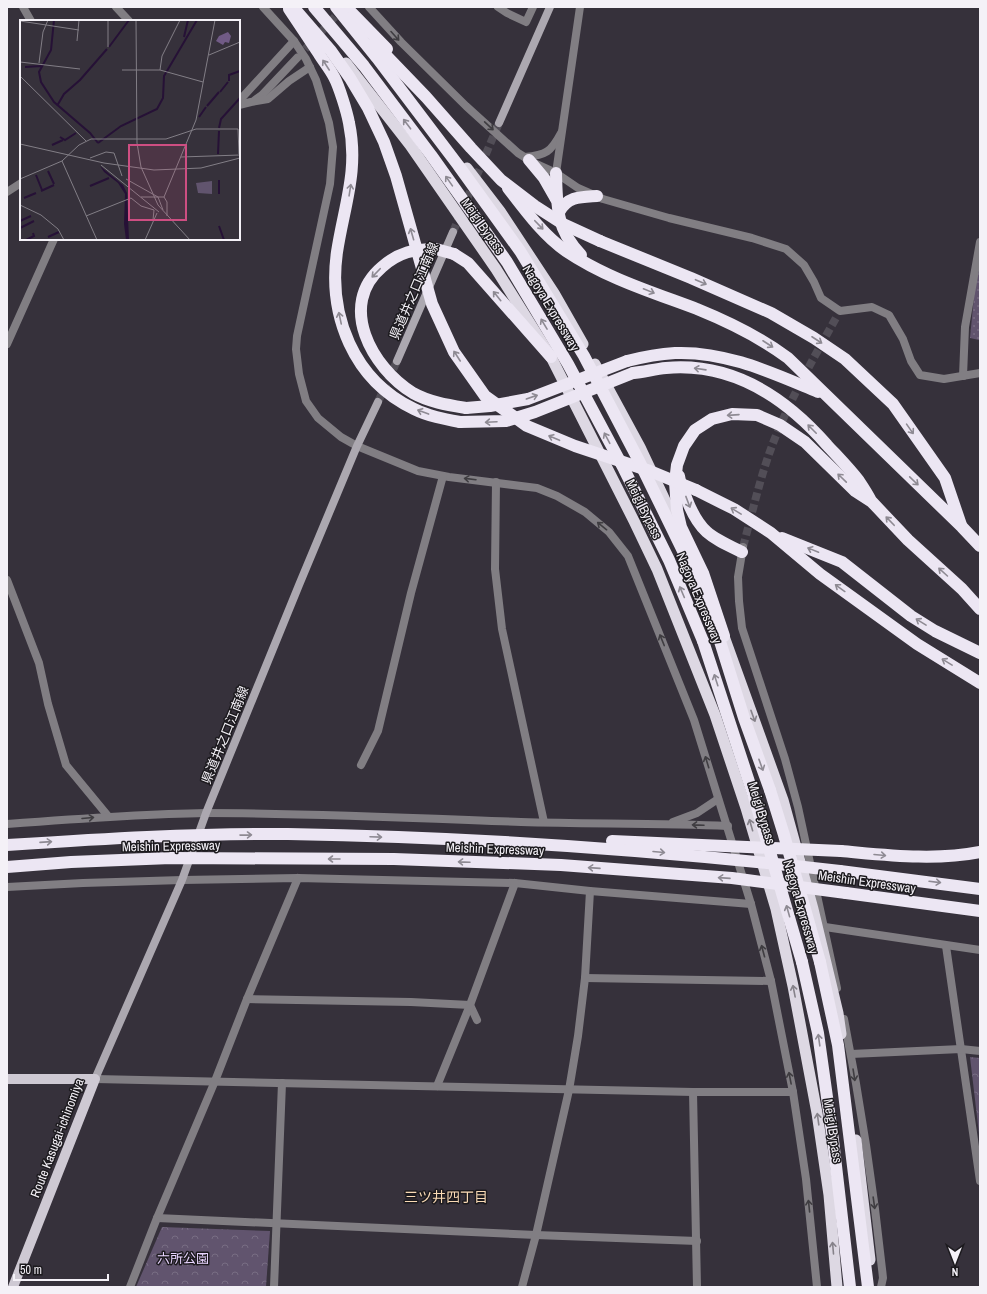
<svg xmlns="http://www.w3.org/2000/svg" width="987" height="1294" viewBox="0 0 987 1294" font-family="'Archivo Narrow','Noto Sans JP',sans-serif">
<defs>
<pattern id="grass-dots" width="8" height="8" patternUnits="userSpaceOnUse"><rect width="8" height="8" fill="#61546e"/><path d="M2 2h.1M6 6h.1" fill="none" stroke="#786d83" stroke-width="1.8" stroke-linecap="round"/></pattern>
<pattern id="park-crowns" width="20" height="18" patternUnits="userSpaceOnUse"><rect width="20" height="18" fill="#61546e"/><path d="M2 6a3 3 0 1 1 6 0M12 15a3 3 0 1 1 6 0" fill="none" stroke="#786d83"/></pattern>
</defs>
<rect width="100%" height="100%" fill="#36313b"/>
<!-- grass -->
<path fill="url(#grass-dots)" d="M 980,263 L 980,356 L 979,356 L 979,340 L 970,338 L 975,286 Z"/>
<!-- park -->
<g fill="url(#park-crowns)">
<path d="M 970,1057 L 980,1058 L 980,1142 Z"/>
<path d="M 162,1227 L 270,1231 L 266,1287 L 136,1287 Z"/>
</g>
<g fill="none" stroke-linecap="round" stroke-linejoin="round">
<!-- minor-tunnel -->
<g stroke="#524e57" stroke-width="8" stroke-dasharray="8 4" stroke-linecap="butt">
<path d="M 297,58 L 342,9"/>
<path d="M 743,547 C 753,510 761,473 775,438 C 792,396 814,357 836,318"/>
</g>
<!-- secondary-tunnel -->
<g stroke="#524e57" stroke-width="8" stroke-dasharray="8 4" stroke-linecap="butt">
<path d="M 453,232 L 499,123"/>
<path d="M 378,402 L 397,361"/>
</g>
<!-- minor -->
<g stroke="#817e83" stroke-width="8">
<path d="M 23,7 L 31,21"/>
<path d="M 116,7 L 129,21"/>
<path d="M 263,7 L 294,41 L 306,59 L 316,80 L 329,123 L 333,147 L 330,184 L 297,336 L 296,349 L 299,374 L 306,401 L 318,418 L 341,437 L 357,446 L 418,471 L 449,477 L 537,488 L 557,496 L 585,512 L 609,532 L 628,556 L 694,720 L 751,904 L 771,981 L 793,1092 L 806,1179 L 817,1287"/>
<path d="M 369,7 L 401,42 L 466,106 L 518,153 L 534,163 L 556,173"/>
<path d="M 498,7 L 507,13 L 526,22 L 533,7"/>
<path d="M 255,100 L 262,95 L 297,58"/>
<path d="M 239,101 L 294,41"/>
<path d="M 239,105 L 251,102 L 268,99 L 289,81 L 310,67"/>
<path d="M 525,157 C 546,155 551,152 561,133"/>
<path d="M 7,192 L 21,183"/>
<path d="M 7,344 L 54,239"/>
<path d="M 963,376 L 965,327 L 980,242"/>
<path d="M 496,482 L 495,569 L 502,629 L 544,822"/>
<path d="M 743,547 L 738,577 L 739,601 L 742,628 L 785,759 L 798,807 L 837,988"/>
<path d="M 7,580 L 39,663 L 48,704 L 66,765 L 108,816"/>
<path d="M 361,765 L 378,731 L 411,593 L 443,476"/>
<path d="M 673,822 L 697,813 L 718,799"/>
<path d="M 7,824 C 73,819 139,814 206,813 C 311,813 416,818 521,822 C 590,824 659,823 728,826"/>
<path d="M 182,880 L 298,878 L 515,883 L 590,891 L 751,904"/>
<path d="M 825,927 L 980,950"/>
<path d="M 946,946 L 980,1181"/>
<path d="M 585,978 L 771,981"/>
<path d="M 247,999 L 411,1002 L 470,1005 L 477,1020"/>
<path d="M 844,1019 C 861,1105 874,1191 883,1278 L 881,1287"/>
<path d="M 851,1054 L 961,1049 L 980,1051"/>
<path d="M 95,1079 L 693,1092 L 793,1092"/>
<path d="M 437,1086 L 470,1005 L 515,883"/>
<path d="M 693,1092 L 697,1287"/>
<path d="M 157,1218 L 536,1235 L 697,1241"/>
<path d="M 130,1287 L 157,1218 L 215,1081 L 247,999 L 298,878"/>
<path d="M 274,1287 L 282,1083"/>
<path d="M 522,1287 L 536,1235 L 569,1090 L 578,1036 L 585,978 L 590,891"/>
</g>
<!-- tertiary -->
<g stroke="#817e83" stroke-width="8">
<path d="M 580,7 L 556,173 L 578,188 L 603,199 L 669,218 L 752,238 L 786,249 L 804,265 L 814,282 L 821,298 L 840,311 L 872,307 L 889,315 L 903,339 L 911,361 L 920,375 L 944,379 L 980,373"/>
<path d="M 7,887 L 83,883 L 182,880"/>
</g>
<!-- secondary -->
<g stroke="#aca8b0" stroke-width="8">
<path d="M 499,123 L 550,7"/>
<path d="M 397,361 L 453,232"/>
<path d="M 95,1079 L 182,880 L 206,813 L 299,585 L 357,446 L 378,402"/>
</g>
<!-- primary -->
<path stroke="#cec9d3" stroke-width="10" d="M 7,1079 L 95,1079 L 13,1287"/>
<!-- trunk -->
<g stroke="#ddd8e3" stroke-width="11">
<path d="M 346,63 L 410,145 L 496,269 L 551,357 L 634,521 L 657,569 L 715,715 L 746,808 L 776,909 L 793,986 L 817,1113 L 829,1195 L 837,1287"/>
<path d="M 467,168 L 500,211 L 554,293 L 583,344"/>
<path d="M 595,364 L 640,447 L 671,513"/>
<path d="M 725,639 L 783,800 L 813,909 L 838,1013 L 841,1034"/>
<path d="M 856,1140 L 870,1260"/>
</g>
<!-- motorway -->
<g stroke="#ece6f3" stroke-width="12">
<path d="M 346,7 L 387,49"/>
<path d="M 289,9 C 299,24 309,39 319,54 C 324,62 330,69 334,77 C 339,86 347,112 349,123 C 359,170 344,206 337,252 C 328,315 353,380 414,409 C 428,416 444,419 460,422"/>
<path d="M 529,160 L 544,178 L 556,199"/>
<path d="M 556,173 C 557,207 556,229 581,255"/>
<path d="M 508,188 C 525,210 543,235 566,251 C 606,278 652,292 697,309 C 729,322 760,337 788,358 L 962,527 L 980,546"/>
<path d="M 559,212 C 568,196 581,197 597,196"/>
<path d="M 600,241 L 691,278 L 771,313 L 814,338 L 845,359 L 893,404 L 945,478 L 961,525"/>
<path d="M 436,249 C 414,249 399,252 382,267 C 337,305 372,368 413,393 C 429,402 448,405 466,408"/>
<path d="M 454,254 L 468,263 L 551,357"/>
<path d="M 627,361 C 643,357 659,354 675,353 C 726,351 772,373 818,392"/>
<path d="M 633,373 C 644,372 655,369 666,368 C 733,362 785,397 827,445 C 838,457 849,468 859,481 C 863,487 867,493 870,499"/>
<path d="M 679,476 C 680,484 684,492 687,500 C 700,533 711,537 742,552"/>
<path d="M 696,490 L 734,509 L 771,533 L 820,574 L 917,644 L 980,683"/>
<path d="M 782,538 L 842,562 L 911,616 L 935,631 L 980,653"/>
<path d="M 718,635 L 744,718 L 770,790"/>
<path d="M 724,636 L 703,573 L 681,527 L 677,510 L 675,482 L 677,465 L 684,446 L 695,430 L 712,419 L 732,414 L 757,415 L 780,425 L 805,442 L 855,491 L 872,502 L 908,540 L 962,589 L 980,609"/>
<path d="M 703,641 L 754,797"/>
<path d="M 841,851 C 887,855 934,861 980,852"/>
<path d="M 840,871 L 980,889"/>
<path d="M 846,893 L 980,911"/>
<path d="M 802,962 L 818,1033 L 833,1140 L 850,1287"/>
<path d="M 820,962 L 838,1045 L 868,1287"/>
</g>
<!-- motorway-bridge -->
<g stroke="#ece6f3" stroke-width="12">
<path d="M 293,7 L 331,51 L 350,78 L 368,108 L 384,142 L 396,176 L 432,304 L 454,352 L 485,396 L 527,426 L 575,446 L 650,471 L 696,490"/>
<path d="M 314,7 L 364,66 L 431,155 L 507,262 L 568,364 L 624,469 L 669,560 L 703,641"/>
<path d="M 336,7 L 377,58 L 458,165 L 520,251 L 584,356 L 638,459 L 685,555 L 718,635"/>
<path d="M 374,43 L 426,97 L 471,148 L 501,180 L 535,206 L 563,224 L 600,241"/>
<path d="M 436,249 L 454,254"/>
<path d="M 466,408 L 490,406 L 528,399 L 627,361"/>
<path d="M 460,422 L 506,421 L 535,412 L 633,373"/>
<path d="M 770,790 L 784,835 L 820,962"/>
<path d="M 754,797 L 802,962"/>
<path d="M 612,841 L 841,851"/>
<path d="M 7,845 C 100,839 194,833 288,834 C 473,837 657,850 840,871"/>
<path d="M 7,867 L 71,862 L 171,858 L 394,859 L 561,865 L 732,878 L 846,893"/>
</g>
</g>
<!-- one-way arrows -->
<defs><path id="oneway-shaft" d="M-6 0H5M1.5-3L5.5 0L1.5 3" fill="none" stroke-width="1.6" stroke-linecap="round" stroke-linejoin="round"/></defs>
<g stroke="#3f3d41">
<use href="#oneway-shaft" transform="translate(395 36) rotate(48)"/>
<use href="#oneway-shaft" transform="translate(489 126) rotate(43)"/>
<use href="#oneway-shaft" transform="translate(470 479) rotate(-173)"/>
<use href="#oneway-shaft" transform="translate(602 526) rotate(-141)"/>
<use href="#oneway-shaft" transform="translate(662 640) rotate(-112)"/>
<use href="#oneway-shaft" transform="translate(707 762) rotate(-107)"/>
<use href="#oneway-shaft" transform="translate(88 818) rotate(-5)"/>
<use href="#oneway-shaft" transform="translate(698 825) rotate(-178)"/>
<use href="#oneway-shaft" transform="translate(763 951) rotate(-105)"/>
<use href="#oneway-shaft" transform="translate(854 1075) rotate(81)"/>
<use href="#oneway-shaft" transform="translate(790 1078) rotate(-101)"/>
<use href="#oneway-shaft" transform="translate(874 1203) rotate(82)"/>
<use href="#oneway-shaft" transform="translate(809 1206) rotate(-96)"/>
</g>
<g stroke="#8e8a93">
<use href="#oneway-shaft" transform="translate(326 65) rotate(-123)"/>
<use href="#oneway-shaft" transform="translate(407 124) rotate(-127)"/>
<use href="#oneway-shaft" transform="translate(449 181) rotate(-125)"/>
<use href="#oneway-shaft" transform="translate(350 190) rotate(-81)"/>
<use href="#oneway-shaft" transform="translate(539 225) rotate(46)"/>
<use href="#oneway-shaft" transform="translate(412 234) rotate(-106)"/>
<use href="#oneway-shaft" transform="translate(376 273) rotate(134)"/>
<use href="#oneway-shaft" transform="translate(701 282) rotate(23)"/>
<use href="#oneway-shaft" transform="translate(649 291) rotate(22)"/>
<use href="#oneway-shaft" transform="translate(497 296) rotate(-129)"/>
<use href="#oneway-shaft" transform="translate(340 318) rotate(-102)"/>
<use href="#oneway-shaft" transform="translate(544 324) rotate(-121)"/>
<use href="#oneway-shaft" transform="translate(817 340) rotate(33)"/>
<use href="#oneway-shaft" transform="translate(768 344) rotate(33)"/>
<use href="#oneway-shaft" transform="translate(457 356) rotate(-123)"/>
<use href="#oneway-shaft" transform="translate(700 369) rotate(-172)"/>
<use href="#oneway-shaft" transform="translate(532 397) rotate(-19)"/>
<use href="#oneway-shaft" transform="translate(423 412) rotate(-160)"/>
<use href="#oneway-shaft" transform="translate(733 415) rotate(176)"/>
<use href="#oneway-shaft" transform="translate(491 422) rotate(177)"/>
<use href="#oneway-shaft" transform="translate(812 429) rotate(-135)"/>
<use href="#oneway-shaft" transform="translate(910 429) rotate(55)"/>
<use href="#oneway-shaft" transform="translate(554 438) rotate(-157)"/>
<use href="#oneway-shaft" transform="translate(607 438) rotate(-118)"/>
<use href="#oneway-shaft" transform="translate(842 478) rotate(-136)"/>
<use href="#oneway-shaft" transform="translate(914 481) rotate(44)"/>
<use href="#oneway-shaft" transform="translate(688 502) rotate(69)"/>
<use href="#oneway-shaft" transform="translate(736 511) rotate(-149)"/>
<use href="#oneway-shaft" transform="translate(890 521) rotate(-134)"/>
<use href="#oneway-shaft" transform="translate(813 550) rotate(-158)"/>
<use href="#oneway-shaft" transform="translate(943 572) rotate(-138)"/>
<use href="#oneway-shaft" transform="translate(840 588) rotate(-144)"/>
<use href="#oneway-shaft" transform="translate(682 592) rotate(-113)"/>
<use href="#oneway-shaft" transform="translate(921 622) rotate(-148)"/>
<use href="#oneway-shaft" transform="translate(947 662) rotate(-149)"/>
<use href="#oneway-shaft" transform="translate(716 680) rotate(-108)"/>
<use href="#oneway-shaft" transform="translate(761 765) rotate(70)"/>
<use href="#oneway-shaft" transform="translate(246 835) rotate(-1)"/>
<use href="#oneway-shaft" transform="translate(376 837) rotate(2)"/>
<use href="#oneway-shaft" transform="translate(46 842) rotate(-4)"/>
<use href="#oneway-shaft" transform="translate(659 852) rotate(5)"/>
<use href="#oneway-shaft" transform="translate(880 855) rotate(5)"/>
<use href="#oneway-shaft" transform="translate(334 859) rotate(-180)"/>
<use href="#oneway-shaft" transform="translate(464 862) rotate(-178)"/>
<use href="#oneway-shaft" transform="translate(594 868) rotate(-176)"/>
<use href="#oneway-shaft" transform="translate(724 878) rotate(-176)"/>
<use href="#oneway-shaft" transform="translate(935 882) rotate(7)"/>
<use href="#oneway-shaft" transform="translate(788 911) rotate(-106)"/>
<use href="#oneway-shaft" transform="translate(819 1040) rotate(-98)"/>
</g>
<g stroke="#86828a">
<use href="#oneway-shaft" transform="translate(753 716) rotate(70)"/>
<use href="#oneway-shaft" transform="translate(751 825) rotate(-106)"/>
<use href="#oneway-shaft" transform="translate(794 991) rotate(-101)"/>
<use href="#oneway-shaft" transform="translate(818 1119) rotate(-98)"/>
<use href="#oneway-shaft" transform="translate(833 1248) rotate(-95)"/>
</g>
<g text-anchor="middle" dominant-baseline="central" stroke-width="3" stroke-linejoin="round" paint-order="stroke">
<!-- street labels -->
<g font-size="13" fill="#f4f1f7" stroke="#1c1a1e">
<text transform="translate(483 226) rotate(55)">Meigi Bypass</text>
<text transform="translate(414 291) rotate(-67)">県道井之口江南線</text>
<text transform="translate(551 308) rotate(59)">Nagoya Expressway</text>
<text transform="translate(644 509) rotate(64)">Meigi Bypass</text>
<text transform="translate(699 598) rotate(67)">Nagoya Expressway</text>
<text transform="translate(225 735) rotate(-68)">県道井之口江南線</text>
<text transform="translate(762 813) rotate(73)">Meigi Bypass</text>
<text transform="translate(171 846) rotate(-1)">Meishin Expressway</text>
<text transform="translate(495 849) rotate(2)">Meishin Expressway</text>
<text transform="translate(867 882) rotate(8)">Meishin Expressway</text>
<text transform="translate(801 907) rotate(74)">Nagoya Expressway</text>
<text transform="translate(833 1131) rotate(81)">Meigi Bypass</text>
<text transform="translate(57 1138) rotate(-69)">Route Kasugai-ichinomiya</text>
</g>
<!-- park labels -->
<g font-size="13" fill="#e9d5ff" stroke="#1c1a1e">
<text x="183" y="1258">六所公園</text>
</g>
<!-- neighbourhood labels -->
<g font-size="14" fill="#f9dab5" stroke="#1c1a1e">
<text x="446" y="1197">三ツ井四丁目</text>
</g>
</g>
<!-- overview -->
<g transform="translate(20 20)">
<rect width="220" height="220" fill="#36313b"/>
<path d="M 208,12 L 211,16 L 209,23 L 205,22 L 203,25 L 196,21 L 199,16 Z" fill="#715b86"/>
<path d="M 192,161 L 192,174 L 178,173 L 176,163 Z" fill="#61546e"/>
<path d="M 80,146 L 103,165 L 107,173 L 109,220 L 106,220 L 104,204 L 105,174 L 98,163 L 84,152 Z" fill="#261136"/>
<path fill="none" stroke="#261136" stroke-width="2" d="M 34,0 L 31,30 L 19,52 L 21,62 L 34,82 L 70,113 L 78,123M 164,17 L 168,0M 89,27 L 109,0M 5,47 L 21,46M 209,61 L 209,55 L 220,51M 200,72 L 208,62M 37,86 L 44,74 L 60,60 L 87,29M 187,86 L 199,72M 179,97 L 186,87M 199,108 L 201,99 L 220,78M 40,117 L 45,120 L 56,113M 78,123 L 101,106 L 137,89 L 143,78 L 144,56 L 177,0M 32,125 L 43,120M 198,134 L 199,111M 28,151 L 34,164M 16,155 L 22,170M 199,160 L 199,174M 70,166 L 89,158M 21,171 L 34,165M 4,178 L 16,173M 0,201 L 11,196M 199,206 L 204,220M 0,208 L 14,201M 28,217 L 39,212M 6,220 L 14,216 L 13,213"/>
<path fill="none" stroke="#827e86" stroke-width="1" d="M 116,0 L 117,123 L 121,147 L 138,185 L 170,220M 0,1 L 59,10M 57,21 L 59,0M 88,27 L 88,0M 189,35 L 220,22M 0,42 L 60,49M 19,43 L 23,12 L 28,0M 102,50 L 140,50 L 183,62M 140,50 L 142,36 L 160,0M 0,56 L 66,121M 0,124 L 84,143 L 134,150 L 181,148 L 220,138M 161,137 L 220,135M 70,138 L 86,132 L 94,133 L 102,156M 42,141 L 77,220M 81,145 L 139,192M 0,159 L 42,141 L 59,125 L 71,119 L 146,119 L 176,109 L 218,109 L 219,134M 106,159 L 138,177 L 143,190M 121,177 L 144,177 L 147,182 L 147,196M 144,177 L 176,100 L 195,0M 0,185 L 21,195 L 38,209 L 44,220M 66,196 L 111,178 L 121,186 L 134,190 L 133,200M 125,220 L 137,193"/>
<path fill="#ce4e82" fill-opacity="0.15" stroke="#ce4e82" stroke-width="2" d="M 109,125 L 166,125 L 166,200 L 109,200 Z"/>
<rect width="220" height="220" fill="none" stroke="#f4f1f7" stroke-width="2"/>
</g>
<!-- border -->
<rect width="987" height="1294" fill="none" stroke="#f4f1f7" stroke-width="16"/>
<!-- north arrow -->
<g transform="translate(955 1262) rotate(180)" stroke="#1c1a1e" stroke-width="3" paint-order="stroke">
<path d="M0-3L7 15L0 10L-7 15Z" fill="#f4f1f7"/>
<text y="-6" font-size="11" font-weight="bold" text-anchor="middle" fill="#f4f1f7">N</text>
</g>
<!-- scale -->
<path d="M14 1274v6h94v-6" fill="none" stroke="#f4f1f7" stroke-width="2"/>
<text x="20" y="1274" font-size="12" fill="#f4f1f7" stroke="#1c1a1e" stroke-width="3" paint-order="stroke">50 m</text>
</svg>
